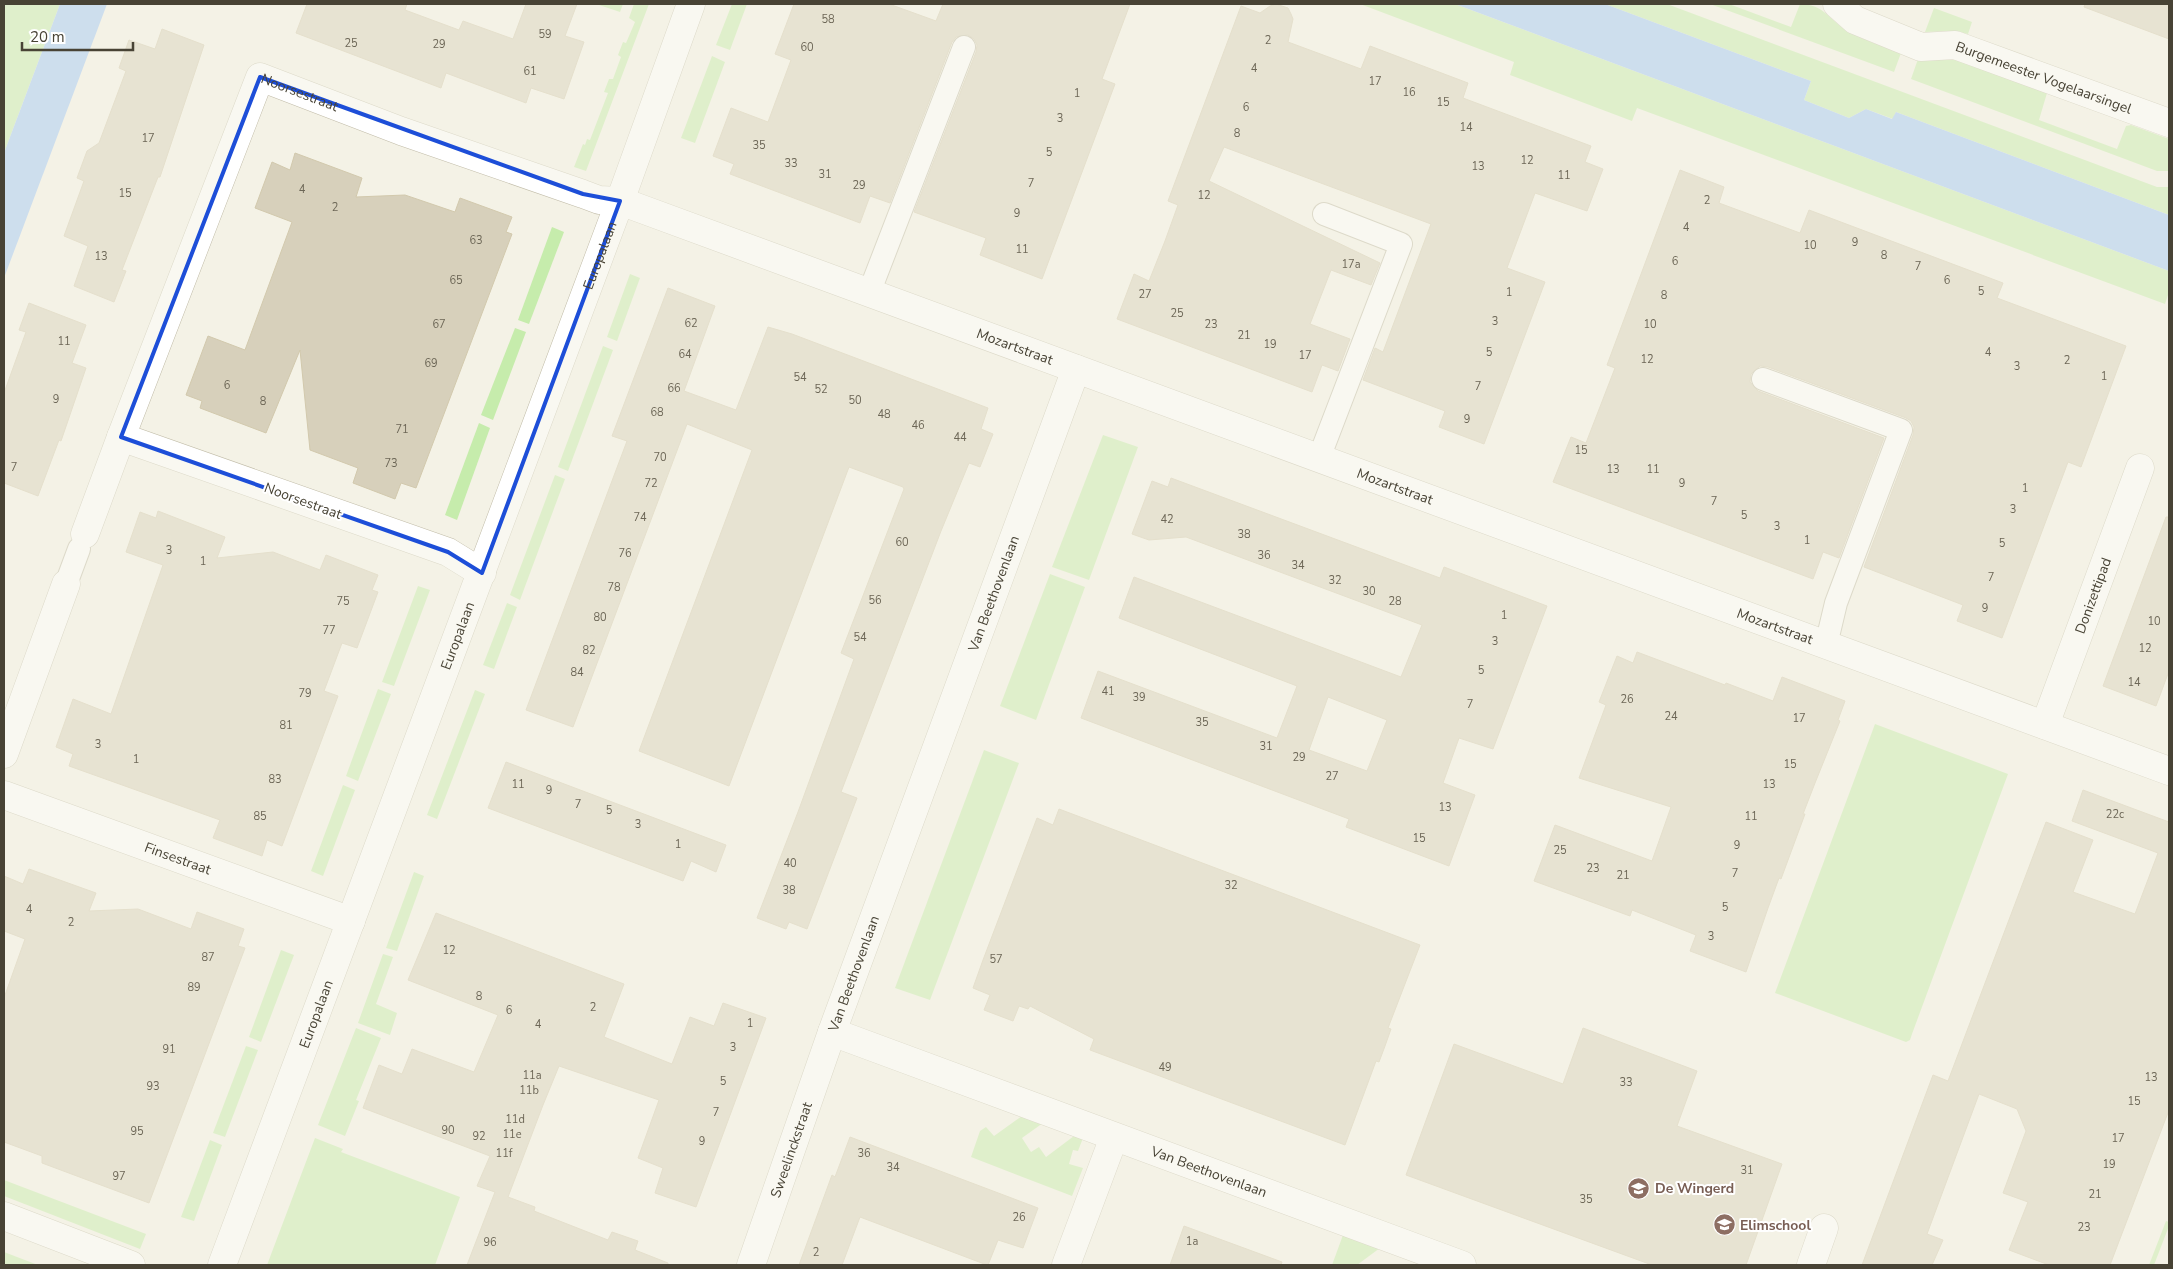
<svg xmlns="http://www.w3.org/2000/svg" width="2173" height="1269" viewBox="0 0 2173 1269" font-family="'Nunito Sans',sans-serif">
<rect width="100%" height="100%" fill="#f4f2e6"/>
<!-- green -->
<g fill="#c6ecac">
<path d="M 4,4 L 60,4 L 4,153 Z"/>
<path d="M 596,4 L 623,4 L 620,12 Z"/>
<path d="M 634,4 L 649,4 L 586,171 L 574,167 L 583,144 L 585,145 L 587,139 L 590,140 L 608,93 L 604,92 L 609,79 L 613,79 L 621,57 L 618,55 L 623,42 L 626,43 L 635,22 L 629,18 Z"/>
<path d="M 732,4 L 747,4 L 730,50 L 716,45 Z"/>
<path d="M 1360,4 L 1455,4 L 2169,271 L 2169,292 L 2165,304 L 1637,108 L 1632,121 L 1510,75 L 1514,62 Z"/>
<path d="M 1605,4 L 1667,4 L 2157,187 L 2169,187 L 2169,215 L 1896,112 L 1893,119 L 1866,109 L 1849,118 L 1804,100 L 1811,81 Z"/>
<path d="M 1710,4 L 1729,4 L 1791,27 L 1800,4 C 1823,4 1829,19 1846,30 C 1862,40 1883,46 1901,53 L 1894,72 Z"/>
<path d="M 1934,8 L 1972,22 L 1968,34 L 1954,31 L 1925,32 Z"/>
<path d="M 712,56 L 725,62 L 695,143 L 681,138 Z"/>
<path d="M 1918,59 L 1957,60 L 2047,93 L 2039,120 L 2117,149 L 2126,126 L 2131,125 L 2169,139 L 2169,171 L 2157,171 L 1911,79 Z"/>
<path d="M 552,227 L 564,232 L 529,324 L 518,320 Z"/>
<path d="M 630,274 L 640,278 L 617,341 L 607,337 Z"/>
<path d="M 515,328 L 526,332 L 493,420 L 481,415 Z"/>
<path d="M 603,346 L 613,350 L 568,471 L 558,467 Z"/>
<path d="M 479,423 L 490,428 L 457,520 L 445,515 Z"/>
<path d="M 1103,435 L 1138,447 L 1089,580 L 1052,567 Z"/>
<path d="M 555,475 L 565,479 L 520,600 L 510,595 Z"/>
<path d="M 1050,574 L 1085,587 L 1036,720 L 1000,706 Z"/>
<path d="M 418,586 L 430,590 L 394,686 L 382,682 Z"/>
<path d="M 507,603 L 517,607 L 494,669 L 483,665 Z"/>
<path d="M 378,689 L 391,694 L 358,781 L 346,776 Z"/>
<path d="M 475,690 L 485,694 L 437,819 L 427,815 Z"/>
<path d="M 1875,724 L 2008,774 L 1912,1034 L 1910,1040 L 1906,1042 L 1775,993 Z"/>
<path d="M 984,750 L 1019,763 L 930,1000 L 895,988 Z"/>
<path d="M 343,785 L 355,790 L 323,876 L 311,871 Z"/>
<path d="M 414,872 L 424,876 L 397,951 L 386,948 Z"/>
<path d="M 281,950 L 294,955 L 261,1042 L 249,1037 Z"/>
<path d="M 383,954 L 393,957 L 376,1004 L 397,1013 L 390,1035 L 358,1023 Z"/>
<path d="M 356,1028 L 381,1038 L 356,1100 L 359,1101 L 345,1136 L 318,1125 Z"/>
<path d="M 246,1046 L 258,1050 L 225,1137 L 213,1133 Z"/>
<path d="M 1022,1116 L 1043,1123 L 1022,1138 L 1031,1152 L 1039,1147 L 1046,1157 L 1074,1136 L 1083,1138 L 1078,1151 L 1073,1150 L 1069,1164 L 1083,1168 L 1072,1196 L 971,1157 L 980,1131 L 986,1127 L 994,1136 Z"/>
<path d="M 315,1138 L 343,1149 L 341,1152 L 460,1197 L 435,1265 L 267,1265 Z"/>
<path d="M 210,1140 L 222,1145 L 194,1221 L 181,1217 Z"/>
<path d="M 4,1180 L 146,1234 L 140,1249 L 4,1196 Z"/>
<path d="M 2166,1221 L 2169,1222 L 2169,1226 L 2154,1265 L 2149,1265 Z"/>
<path d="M 1343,1235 L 1380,1248 L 1357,1265 L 1332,1265 Z"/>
<path d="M 4,1252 L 38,1265 L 4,1265 Z"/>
</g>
<!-- water -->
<g fill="#9ec5f6">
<path d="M 60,4 L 107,4 L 4,278 L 4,153 Z"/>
<path d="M 1455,4 L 1605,4 L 1811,81 L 1804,100 L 1849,118 L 1866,109 L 1892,119 L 1896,112 L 2169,215 L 2169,271 Z"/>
</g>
<!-- building -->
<g fill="#d7d0bb" stroke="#d2c9ad" fill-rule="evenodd">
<path d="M 307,4 L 407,4 L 405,10 L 459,30 L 463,21 L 513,39 L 526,4 L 577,4 L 565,36 L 584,42 L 564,99 L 531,88 L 526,103 L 446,73 L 441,88 L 296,33 Z"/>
<path d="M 794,4 L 889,4 L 936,21 L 943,4 L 1130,4 L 1102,79 L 1115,84 L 1042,279 L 980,255 L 986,238 L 914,212 L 976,52 L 977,45 L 974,39 L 968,35 L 956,37 L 952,42 L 890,203 L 870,196 L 860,223 L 730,174 L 734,164 L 713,156 L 731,108 L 768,122 L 791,60 L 775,54 Z"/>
<path d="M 1276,4 L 1288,8 L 1291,14 L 1293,19 L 1288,42 L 1361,69 L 1370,46 L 1468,83 L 1463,98 L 1591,146 L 1585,162 L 1603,169 L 1587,211 L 1535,193 L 1507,268 L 1545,282 L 1484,444 L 1439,427 L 1445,411 L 1363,380 L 1375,348 L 1383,352 L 1431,224 L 1224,147 L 1209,181 L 1380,263 L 1371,285 L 1331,270 L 1310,324 L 1350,339 L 1338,371 L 1322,365 L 1312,392 L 1117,319 L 1134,274 L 1149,281 L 1165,241 L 1178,205 L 1168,201 L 1241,6 L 1260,13 L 1270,6 Z"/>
<path d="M 2085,4 L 2169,4 L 2169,39 L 2084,7 Z"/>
<path d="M 162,29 L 204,45 L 160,177 L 158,177 L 122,270 L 126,271 L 114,302 L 74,286 L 88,246 L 64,236 L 84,181 L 77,178 L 87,151 L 99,143 L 126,71 L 119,68 L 129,40 L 155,49 Z"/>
<path d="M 295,153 L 362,178 L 356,197 L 405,195 L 455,212 L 460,198 L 512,217 L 506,232 L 512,234 L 416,488 L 401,483 L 395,499 L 353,483 L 358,468 L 310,450 L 300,350 L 266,433 L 200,408 L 202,401 L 186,395 L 208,336 L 245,350 L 292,222 L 255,208 L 272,162 L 290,170 Z"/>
<path d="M 1680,170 L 1724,187 L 1719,203 L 1800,233 L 1809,210 L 2003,283 L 1997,298 L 2126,346 L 2081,467 L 2068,462 L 2002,638 L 1957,621 L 1963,605 L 1864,567 L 1913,435 L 1914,427 L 1911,421 L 1906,418 L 1768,367 L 1760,366 L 1751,374 L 1750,382 L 1758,391 L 1884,438 L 1839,558 L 1823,552 L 1813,579 L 1553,482 L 1571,437 L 1586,443 L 1615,368 L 1607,365 Z"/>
<path d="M 668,288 L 715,306 L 684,391 L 736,410 L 768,327 L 792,334 L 988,408 L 981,429 L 993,434 L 980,467 L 969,463 L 941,531 L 841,792 L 857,798 L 807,929 L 789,922 L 786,929 L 757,918 L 798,812 L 854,659 L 841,653 L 904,489 L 903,487 L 849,467 L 729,786 L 639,751 L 752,450 L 687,424 L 573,727 L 526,710 L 627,441 L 612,436 Z"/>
<path d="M 29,303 L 86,325 L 72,363 L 86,368 L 61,441 L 59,440 L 38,496 L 4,483 L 4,393 L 26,332 L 19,330 Z"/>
<path d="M 1171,478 L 1440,578 L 1444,567 L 1547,606 L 1493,749 L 1459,738 L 1443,783 L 1475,795 L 1449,866 L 1346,827 L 1349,819 L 1081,718 L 1098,671 L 1277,738 L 1297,686 L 1119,618 L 1134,577 L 1401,677 L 1422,625 L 1186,537 L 1149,540 L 1132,534 L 1152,481 L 1168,487 ZM 1328,697 L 1387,720 L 1367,771 L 1309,750 Z"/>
<path d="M 158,511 L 225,537 L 217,558 L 273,552 L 320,570 L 326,555 L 378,575 L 372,590 L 378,592 L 357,648 L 342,643 L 324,691 L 338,696 L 282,846 L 267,840 L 262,856 L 213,838 L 220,820 L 69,766 L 73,754 L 56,747 L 73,699 L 111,714 L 163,565 L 126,552 L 140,512 L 156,518 Z"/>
<path d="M 2166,517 L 2169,517 L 2169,671 L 2156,706 L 2103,686 Z"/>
<path d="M 1637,652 L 1725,685 L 1726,683 L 1773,701 L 1782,677 L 1845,701 L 1838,720 L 1840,721 L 1815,783 L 1803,814 L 1805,814 L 1781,879 L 1779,878 L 1768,908 L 1746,972 L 1690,951 L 1696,935 L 1632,910 L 1630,916 L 1534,881 L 1555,825 L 1652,861 L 1671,807 L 1579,778 L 1606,705 L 1599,702 L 1617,656 L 1633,663 Z"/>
<path d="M 506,762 L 726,845 L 716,872 L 691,861 L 683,881 L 488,808 Z"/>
<path d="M 2083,790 L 2169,822 L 2169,1110 L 2110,1265 L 2049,1265 L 2009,1250 L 2028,1202 L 2003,1193 L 2026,1131 L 2017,1109 L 1979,1094 L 1927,1234 L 1943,1240 L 1932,1265 L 1862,1265 L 1933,1075 L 1948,1081 L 2046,822 L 2093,840 L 2073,892 L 2135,914 L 2158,853 L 2072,821 Z"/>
<path d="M 1059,809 L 1420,945 L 1388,1028 L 1391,1029 L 1385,1046 L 1379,1062 L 1376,1061 L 1345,1145 L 1090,1050 L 1094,1039 L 1030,1006 L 1028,1009 L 1019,1006 L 1013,1021 L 984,1010 L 990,995 L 973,988 L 983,960 L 1037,818 L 1053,825 Z"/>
<path d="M 29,869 L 96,893 L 89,911 L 138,909 L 191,929 L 197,912 L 244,929 L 238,946 L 245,948 L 149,1203 L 42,1163 L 42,1156 L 4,1142 L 4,998 L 25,939 L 4,931 L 4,876 L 23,884 Z"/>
<path d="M 436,913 L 624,984 L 604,1037 L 672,1064 L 690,1017 L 714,1026 L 723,1003 L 766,1018 L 696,1207 L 655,1193 L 663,1168 L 638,1158 L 659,1100 L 559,1066 L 543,1105 L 508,1197 L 535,1207 L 534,1211 L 608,1240 L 612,1232 L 638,1241 L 635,1250 L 668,1263 L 668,1265 L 467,1265 L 495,1192 L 477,1186 L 490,1156 L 363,1108 L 379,1065 L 402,1074 L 412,1049 L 474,1072 L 498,1015 L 408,980 Z"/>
<path d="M 1583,1028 L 1697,1071 L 1677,1126 L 1782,1164 L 1746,1265 L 1652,1265 L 1406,1175 L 1454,1044 L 1563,1084 Z"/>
<path d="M 850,1137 L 1038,1208 L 1023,1248 L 998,1240 L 988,1265 L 987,1265 L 860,1217 L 842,1265 L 799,1265 L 832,1175 L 835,1177 Z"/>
<path d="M 1184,1226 L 1282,1262 L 1281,1265 L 1170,1265 Z"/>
</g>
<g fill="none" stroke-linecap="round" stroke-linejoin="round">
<defs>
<g id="service">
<path d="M 869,293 L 964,47"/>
<path d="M 1763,379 L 1901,430 L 1836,603 L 1826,645"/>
<path d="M 1319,458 L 1401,244 L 1324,214"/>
<path d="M 66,584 L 79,549"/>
</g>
<g id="minor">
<path id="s1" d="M 1837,4 L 1855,20 L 1921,47 L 1955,45 L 2169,123"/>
<path d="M 85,534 L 121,437"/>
<path id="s2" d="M 482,573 L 448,552 L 121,437 L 260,77 L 401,131 L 583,194 L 599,200 L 620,201 L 2169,771"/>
<path id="s3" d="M 2045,725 L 2140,468"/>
<path d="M 4,754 L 66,584"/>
<path id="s4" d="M 4,795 L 351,921"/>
<path id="s5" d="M 832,1032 L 1462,1265"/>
<path d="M 4,1216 L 131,1265"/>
<path id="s6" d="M 751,1265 L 832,1032 L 1076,369"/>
<path d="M 1066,1265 L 1114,1137"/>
<path d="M 1811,1265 L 1824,1228"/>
</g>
<g id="tertiary">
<path id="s7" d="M 222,1265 L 620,201 L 691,4"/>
</g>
</defs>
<!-- service casing -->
<use href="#service" stroke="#c1bca8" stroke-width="24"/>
<!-- minor casing -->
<use href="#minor" stroke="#c1bca8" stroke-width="29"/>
<!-- tertiary casing -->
<use href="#tertiary" stroke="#c1bca8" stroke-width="29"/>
<!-- service -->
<use href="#service" stroke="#fff" stroke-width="22"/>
<!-- minor -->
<use href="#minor" stroke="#fff" stroke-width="28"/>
<!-- tertiary -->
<use href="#tertiary" stroke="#fff" stroke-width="28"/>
</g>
<!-- marked area -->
<path d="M0 0H2173V1269H0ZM 260,77 L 583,194 L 620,201 L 482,573 L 448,552 L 121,437 Z" fill="#f4f2e6" fill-opacity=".55" fill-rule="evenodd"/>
<path fill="none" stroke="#1d4ed8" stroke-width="4" stroke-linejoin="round" d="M 260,77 L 583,194 L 620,201 L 482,573 L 448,552 L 121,437 Z"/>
<!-- icons -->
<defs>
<symbol id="school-disc" viewBox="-11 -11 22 22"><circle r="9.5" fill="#8d6e63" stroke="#fff"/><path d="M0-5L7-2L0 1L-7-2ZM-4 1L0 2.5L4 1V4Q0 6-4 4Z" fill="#fff"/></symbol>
</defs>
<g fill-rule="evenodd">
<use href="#school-disc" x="1626" y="1176" width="25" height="25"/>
<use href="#school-disc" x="1712" y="1212" width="25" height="25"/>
</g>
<g text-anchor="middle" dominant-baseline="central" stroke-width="4" stroke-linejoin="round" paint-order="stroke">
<!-- number labels -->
<g font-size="11" fill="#6c6656">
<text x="828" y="19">58</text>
<text x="545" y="34">59</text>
<text x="1268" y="40">2</text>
<text x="351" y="43">25</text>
<text x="439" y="44">29</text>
<text x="807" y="47">60</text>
<text x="1254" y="68">4</text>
<text x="530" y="71">61</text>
<text x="1375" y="81">17</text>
<text x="1409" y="92">16</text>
<text x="1077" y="93">1</text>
<text x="1443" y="102">15</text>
<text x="1246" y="107">6</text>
<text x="1060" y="118">3</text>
<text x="1466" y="127">14</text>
<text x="1237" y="133">8</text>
<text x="148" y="138">17</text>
<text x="759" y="145">35</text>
<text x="1049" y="152">5</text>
<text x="1527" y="160">12</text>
<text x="791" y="163">33</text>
<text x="1478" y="166">13</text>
<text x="825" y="174">31</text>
<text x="1564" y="175">11</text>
<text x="1031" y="183">7</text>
<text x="859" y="185">29</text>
<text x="302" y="189">4</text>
<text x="125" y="193">15</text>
<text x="1204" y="195">12</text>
<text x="1707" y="200">2</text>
<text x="335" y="207">2</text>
<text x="1017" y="213">9</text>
<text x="1686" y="227">4</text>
<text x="476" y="240">63</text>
<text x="1855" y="242">9</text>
<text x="1810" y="245">10</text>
<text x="1022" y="249">11</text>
<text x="1884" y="255">8</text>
<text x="101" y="256">13</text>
<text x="1675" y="261">6</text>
<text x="1351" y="264">17a</text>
<text x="1918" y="266">7</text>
<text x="456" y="280">65</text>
<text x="1947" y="280">6</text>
<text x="1981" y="291">5</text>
<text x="1509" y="292">1</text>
<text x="1145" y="294">27</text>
<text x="1664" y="295">8</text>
<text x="1177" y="313">25</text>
<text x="1495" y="321">3</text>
<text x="691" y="323">62</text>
<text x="439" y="324">67</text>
<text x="1211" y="324">23</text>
<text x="1650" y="324">10</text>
<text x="1244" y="335">21</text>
<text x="64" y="341">11</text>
<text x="1270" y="344">19</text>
<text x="1489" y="352">5</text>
<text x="1988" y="352">4</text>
<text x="685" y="354">64</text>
<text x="1305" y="355">17</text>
<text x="1647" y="359">12</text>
<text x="2067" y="360">2</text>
<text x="431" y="363">69</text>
<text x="2017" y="366">3</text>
<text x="2104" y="376">1</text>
<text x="800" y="377">54</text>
<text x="227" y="385">6</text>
<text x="1478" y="386">7</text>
<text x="674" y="388">66</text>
<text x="821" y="389">52</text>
<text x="56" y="399">9</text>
<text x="855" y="400">50</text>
<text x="263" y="401">8</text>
<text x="657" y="412">68</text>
<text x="884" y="414">48</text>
<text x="1467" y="419">9</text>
<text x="918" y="425">46</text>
<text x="402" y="429">71</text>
<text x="960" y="437">44</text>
<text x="1581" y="450">15</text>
<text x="660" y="457">70</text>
<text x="391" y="463">73</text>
<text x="14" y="467">7</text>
<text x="1613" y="469">13</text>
<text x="1653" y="469">11</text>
<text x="651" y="483">72</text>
<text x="1682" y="483">9</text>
<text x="2025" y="488">1</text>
<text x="1714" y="501">7</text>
<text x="2013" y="509">3</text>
<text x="1744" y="515">5</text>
<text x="640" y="517">74</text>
<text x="1167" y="519">42</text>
<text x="1777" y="526">3</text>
<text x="1244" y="534">38</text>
<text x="1807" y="540">1</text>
<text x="902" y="542">60</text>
<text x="2002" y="543">5</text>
<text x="169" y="550">3</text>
<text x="625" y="553">76</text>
<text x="1264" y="555">36</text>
<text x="203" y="561">1</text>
<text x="1298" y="565">34</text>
<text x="1991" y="577">7</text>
<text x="1335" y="580">32</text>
<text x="614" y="587">78</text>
<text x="1369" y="591">30</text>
<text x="875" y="600">56</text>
<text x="343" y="601">75</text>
<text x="1395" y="601">28</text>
<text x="1985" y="608">9</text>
<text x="1504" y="615">1</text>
<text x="600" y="617">80</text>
<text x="2154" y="621">10</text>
<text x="329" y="630">77</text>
<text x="860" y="637">54</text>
<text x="1495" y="641">3</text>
<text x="2145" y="648">12</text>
<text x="589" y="650">82</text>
<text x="1481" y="670">5</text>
<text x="577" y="672">84</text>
<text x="2134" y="682">14</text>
<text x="1108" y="691">41</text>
<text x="305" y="693">79</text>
<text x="1139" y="697">39</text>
<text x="1627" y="699">26</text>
<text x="1470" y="704">7</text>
<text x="1671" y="716">24</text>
<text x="1799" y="718">17</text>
<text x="1202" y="722">35</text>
<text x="286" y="725">81</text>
<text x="98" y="744">3</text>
<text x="1266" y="746">31</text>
<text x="1299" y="757">29</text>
<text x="136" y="759">1</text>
<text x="1790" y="764">15</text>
<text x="1332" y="776">27</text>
<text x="275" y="779">83</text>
<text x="518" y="784">11</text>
<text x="1769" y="784">13</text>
<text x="549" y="790">9</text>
<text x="578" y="804">7</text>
<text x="1445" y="807">13</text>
<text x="609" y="810">5</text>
<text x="2115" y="814">22c</text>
<text x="260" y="816">85</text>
<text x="1751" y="816">11</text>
<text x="638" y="824">3</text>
<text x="1419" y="838">15</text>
<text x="678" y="844">1</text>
<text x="1737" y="845">9</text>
<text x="1560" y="850">25</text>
<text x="790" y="863">40</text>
<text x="1593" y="868">23</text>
<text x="1735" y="873">7</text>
<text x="1623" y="875">21</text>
<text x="1231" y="885">32</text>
<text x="789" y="890">38</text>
<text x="1725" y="907">5</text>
<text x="29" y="909">4</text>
<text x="71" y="922">2</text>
<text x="1711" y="936">3</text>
<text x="449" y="950">12</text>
<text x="208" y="957">87</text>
<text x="996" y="959">57</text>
<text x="194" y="987">89</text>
<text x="479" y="996">8</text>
<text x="593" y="1007">2</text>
<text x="509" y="1010">6</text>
<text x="750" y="1023">1</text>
<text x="538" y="1024">4</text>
<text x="733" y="1047">3</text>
<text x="169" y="1049">91</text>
<text x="1165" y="1067">49</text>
<text x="532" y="1075">11a</text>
<text x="2151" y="1077">13</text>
<text x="723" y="1081">5</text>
<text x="1626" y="1082">33</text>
<text x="153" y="1086">93</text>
<text x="529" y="1090">11b</text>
<text x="2134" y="1101">15</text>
<text x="716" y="1112">7</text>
<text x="515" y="1119">11d</text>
<text x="448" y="1130">90</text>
<text x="137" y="1131">95</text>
<text x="512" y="1134">11e</text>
<text x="479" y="1136">92</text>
<text x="2118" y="1138">17</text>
<text x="702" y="1141">9</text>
<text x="504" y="1153">11f</text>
<text x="864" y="1153">36</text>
<text x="2109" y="1164">19</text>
<text x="893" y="1167">34</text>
<text x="1747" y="1170">31</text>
<text x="119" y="1176">97</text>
<text x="2095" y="1194">21</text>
<text x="1586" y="1199">35</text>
<text x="1019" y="1217">26</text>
<text x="2084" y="1227">23</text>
<text x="1192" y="1241">1a</text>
<text x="490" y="1242">96</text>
<text x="816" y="1252">2</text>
</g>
<!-- street labels -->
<g font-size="14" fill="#484335" stroke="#fff">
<text stroke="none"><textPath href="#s1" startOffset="224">Burgemeester Vogelaarsingel</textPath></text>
<text stroke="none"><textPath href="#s2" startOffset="815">Noorsestraat</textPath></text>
<text stroke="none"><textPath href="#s7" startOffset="1078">Europalaan</textPath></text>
<text stroke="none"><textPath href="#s2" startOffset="1575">Mozartstraat</textPath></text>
<text stroke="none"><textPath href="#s2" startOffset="1980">Mozartstraat</textPath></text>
<text transform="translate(303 501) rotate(20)">Noorsestraat</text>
<text stroke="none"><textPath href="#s6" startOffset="714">Van Beethovenlaan</textPath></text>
<text stroke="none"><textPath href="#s3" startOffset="138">Donizettipad</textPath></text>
<text stroke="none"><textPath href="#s2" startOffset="2385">Mozartstraat</textPath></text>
<text stroke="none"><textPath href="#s7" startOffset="672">Europalaan</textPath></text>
<text stroke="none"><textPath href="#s4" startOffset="185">Finsestraat</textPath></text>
<text stroke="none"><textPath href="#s6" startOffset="309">Van Beethovenlaan</textPath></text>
<text stroke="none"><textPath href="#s7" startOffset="268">Europalaan</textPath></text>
<text stroke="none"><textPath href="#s6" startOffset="122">Sweelinckstraat</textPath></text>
<text stroke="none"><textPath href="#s5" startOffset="402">Van Beethovenlaan</textPath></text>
</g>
<!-- education labels -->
<g font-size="14" font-weight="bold" fill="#785e54" stroke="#fff" text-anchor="start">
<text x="1655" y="1188">De Wingerd</text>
<text x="1740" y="1225">Elimschool</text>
</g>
</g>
<!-- border -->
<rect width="2173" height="1269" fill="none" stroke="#484335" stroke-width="10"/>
<!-- scale -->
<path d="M22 42v8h111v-8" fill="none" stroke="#484335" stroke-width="2.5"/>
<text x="30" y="42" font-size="15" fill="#484335" stroke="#ffffff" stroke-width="4" paint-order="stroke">20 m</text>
</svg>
